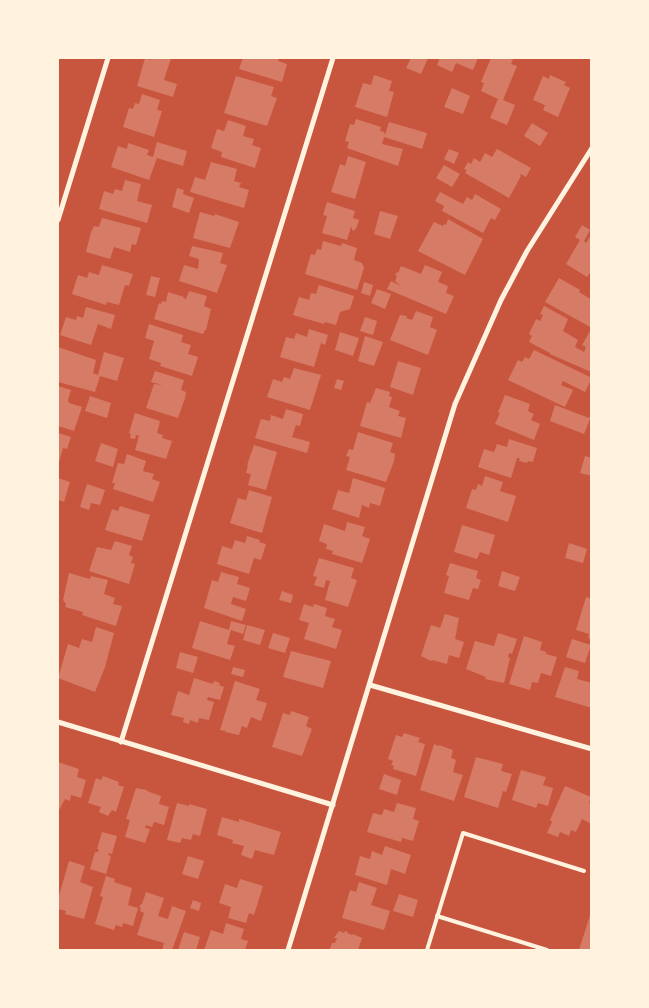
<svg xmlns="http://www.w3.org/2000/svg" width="649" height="1008" viewBox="0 0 649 1008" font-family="'Archivo Narrow',sans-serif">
<rect width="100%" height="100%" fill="#c8553d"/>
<!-- building -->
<g fill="#d67c66">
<path d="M 145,58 L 151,60 L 151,58 L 171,58 L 164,80 L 177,84 L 173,97 L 137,86 Z"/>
<path d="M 243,58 L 279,58 L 278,61 L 287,64 L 282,82 L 239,69 Z"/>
<path d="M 411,58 L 428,58 L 421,74 L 406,68 Z"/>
<path d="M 440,58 L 478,58 L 473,70 L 456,63 L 452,72 L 437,65 Z"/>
<path d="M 491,58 L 508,58 L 513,60 L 511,64 L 517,66 L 503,100 L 515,105 L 507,125 L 490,118 L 498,99 L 481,91 L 484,83 L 481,82 Z"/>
<path d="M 374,75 L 392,81 L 389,91 L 394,92 L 387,117 L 355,107 L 363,83 L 371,85 Z"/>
<path d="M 550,75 L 566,82 L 564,85 L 570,88 L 558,117 L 543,110 L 545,105 L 533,100 L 543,76 L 549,79 Z"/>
<path d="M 236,76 L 274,87 L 271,96 L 277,98 L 267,126 L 224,113 Z"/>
<path d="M 452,88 L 470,96 L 463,114 L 444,107 Z"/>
<path d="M 142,94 L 160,100 L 157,110 L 162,111 L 154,137 L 123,127 L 129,108 L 133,109 L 135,103 L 139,104 Z"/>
<path d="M 356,119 L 381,127 L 380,131 L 384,132 L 385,135 L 389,122 L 427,133 L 422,149 L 384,137 L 382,144 L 403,149 L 398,166 L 347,148 L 349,142 L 345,141 L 350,124 L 354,125 Z"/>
<path d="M 228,120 L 246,126 L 243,136 L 254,139 L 252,145 L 261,148 L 255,168 L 221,157 L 222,152 L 211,148 L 217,129 L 224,131 Z"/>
<path d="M 532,123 L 548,133 L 540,146 L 524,136 Z"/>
<path d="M 157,142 L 187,151 L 183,166 L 157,158 L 149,180 L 111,167 L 118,146 L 127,149 L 128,143 L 149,150 L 147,155 L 153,157 Z"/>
<path d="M 449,149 L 459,153 L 454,164 L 444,159 Z"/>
<path d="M 497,149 L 531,168 L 526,177 L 521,174 L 520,175 L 521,176 L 509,198 L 465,173 L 467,170 L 464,169 L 468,162 L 471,164 L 474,158 L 480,162 L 485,153 L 492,157 Z"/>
<path d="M 348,156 L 366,162 L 355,199 L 331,192 L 340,164 L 345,166 Z"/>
<path d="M 211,162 L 237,169 L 234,181 L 241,183 L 239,187 L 249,190 L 244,208 L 190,192 L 195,177 L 205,180 Z"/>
<path d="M 444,165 L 460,174 L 452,187 L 436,178 Z"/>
<path d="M 125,180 L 141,184 L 137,201 L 152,205 L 147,223 L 99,209 L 104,191 L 113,194 L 115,189 L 122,191 Z"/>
<path d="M 177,188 L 184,190 L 183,194 L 194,198 L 189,213 L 172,207 Z"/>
<path d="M 440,192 L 463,204 L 467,197 L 472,200 L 475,194 L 501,209 L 495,220 L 491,218 L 483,233 L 442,211 L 444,206 L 435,201 Z"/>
<path d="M 327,202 L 355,211 L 353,218 L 359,220 L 356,229 L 355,229 L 354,231 L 352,230 L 352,228 L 351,227 L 347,240 L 322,233 L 327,216 L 323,215 Z"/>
<path d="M 380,211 L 398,216 L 390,239 L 374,234 Z"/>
<path d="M 200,212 L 214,216 L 215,214 L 239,222 L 230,248 L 193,238 Z"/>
<path d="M 102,218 L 141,228 L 136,245 L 132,244 L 130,252 L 114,247 L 110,259 L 86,252 L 91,232 L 94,226 L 99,227 Z"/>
<path d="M 448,219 L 483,239 L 465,275 L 418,251 L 434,222 L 443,226 L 444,224 L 446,225 Z"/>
<path d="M 582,225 L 590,230 L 584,241 L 586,243 L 592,234 L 592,270 L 587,277 L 566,264 L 580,240 L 575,237 Z"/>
<path d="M 323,241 L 341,246 L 342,243 L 357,248 L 354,260 L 362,263 L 364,268 L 357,290 L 305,274 L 311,254 L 315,255 L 317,249 L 321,250 Z"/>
<path d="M 192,246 L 223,253 L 220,263 L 227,265 L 217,293 L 179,281 L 184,265 L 198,269 L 199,259 L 189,256 Z"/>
<path d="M 102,265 L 133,274 L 129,286 L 125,285 L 119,305 L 107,302 L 106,305 L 72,294 L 78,275 L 87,278 L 89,272 L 99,275 Z"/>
<path d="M 425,265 L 442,272 L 438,282 L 448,286 L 446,293 L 454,296 L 446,314 L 387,289 L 391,281 L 401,286 L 395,281 L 397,276 L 395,275 L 397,272 L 398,273 L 401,266 L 421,274 Z"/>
<path d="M 151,276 L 160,278 L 155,297 L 146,295 Z"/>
<path d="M 559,278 L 580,290 L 579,292 L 592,300 L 592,328 L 545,302 Z"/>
<path d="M 364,282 L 373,285 L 370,296 L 361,293 Z"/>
<path d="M 319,285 L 354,296 L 350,309 L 340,312 L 336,325 L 325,322 L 324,324 L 293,315 L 299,297 L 309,300 L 311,293 L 316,294 Z"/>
<path d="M 377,289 L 391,294 L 385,309 L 371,303 Z"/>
<path d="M 189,291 L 207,296 L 204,306 L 211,309 L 206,330 L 205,330 L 203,334 L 154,319 L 159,303 L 161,304 L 162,301 L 166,302 L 168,292 L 184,297 L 183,298 L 186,299 Z"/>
<path d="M 544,306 L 568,319 L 563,331 L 578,340 L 575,347 L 584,352 L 586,347 L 582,345 L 590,331 L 592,333 L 591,372 L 550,354 L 550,353 L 529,342 L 532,336 L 529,334 L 536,319 L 540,321 L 543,315 L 540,314 Z"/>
<path d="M 86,307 L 115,315 L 111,329 L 98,324 L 91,345 L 60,335 L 66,317 L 76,320 L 77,316 L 83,318 Z"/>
<path d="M 416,311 L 433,317 L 430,327 L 437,330 L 428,355 L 390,340 L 400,315 L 407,316 L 406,318 L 412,320 Z"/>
<path d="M 365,317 L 377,321 L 373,335 L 360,331 Z"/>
<path d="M 149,324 L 183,335 L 181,342 L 191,345 L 188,354 L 198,357 L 192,376 L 160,366 L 161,363 L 149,359 L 154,341 L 145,338 Z"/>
<path d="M 309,329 L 328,335 L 325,345 L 321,343 L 314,367 L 280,357 L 286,337 L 294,339 L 296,333 L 307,337 Z"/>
<path d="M 340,332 L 359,338 L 353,356 L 335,350 Z"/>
<path d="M 365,336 L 383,342 L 374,366 L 358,361 Z"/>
<path d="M 58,347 L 96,360 L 93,373 L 98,375 L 104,352 L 124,358 L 117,381 L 100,376 L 95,392 L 58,382 Z"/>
<path d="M 534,350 L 592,378 L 585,392 L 563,381 L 561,385 L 573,390 L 565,407 L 508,380 L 518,360 L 522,362 L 525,357 L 529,359 Z"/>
<path d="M 398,361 L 421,368 L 413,395 L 390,387 Z"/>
<path d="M 294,368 L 321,375 L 310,410 L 267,397 L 273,379 L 282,382 L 284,377 L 290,379 Z"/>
<path d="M 155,371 L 184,380 L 181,390 L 186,392 L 185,398 L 178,418 L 146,408 L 154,384 L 163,385 L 151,382 Z"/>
<path d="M 337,379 L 344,381 L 341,390 L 334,388 Z"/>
<path d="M 58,386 L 71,390 L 68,400 L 69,403 L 82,407 L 74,431 L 58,426 Z"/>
<path d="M 376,388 L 390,392 L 389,396 L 392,397 L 389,407 L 400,411 L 398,416 L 406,418 L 401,438 L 360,426 L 367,402 L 370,403 Z"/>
<path d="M 505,395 L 530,404 L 528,411 L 534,414 L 531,420 L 540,424 L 534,440 L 495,424 L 500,413 L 498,412 Z"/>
<path d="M 90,396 L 111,403 L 107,418 L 85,411 Z"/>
<path d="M 555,405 L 589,418 L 592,413 L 592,419 L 590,419 L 584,434 L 550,421 Z"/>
<path d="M 286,409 L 303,414 L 300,426 L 296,425 L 292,437 L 310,442 L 307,453 L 255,438 L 261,419 L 270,421 L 271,415 L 283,419 Z"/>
<path d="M 135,413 L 160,421 L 157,433 L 163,435 L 162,438 L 172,441 L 166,459 L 135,450 L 139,436 L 136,435 L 135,439 L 130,438 L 131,434 L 129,433 Z"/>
<path d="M 358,432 L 393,443 L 390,452 L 395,454 L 394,461 L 386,482 L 346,470 L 350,457 L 346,456 L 349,449 L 353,450 Z"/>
<path d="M 58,433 L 71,437 L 67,449 L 63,448 L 58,466 Z"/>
<path d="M 509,439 L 537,448 L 533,462 L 528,461 L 527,463 L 519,461 L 520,458 L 517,458 L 511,478 L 478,467 L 484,449 L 494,452 L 497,444 L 507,447 Z"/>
<path d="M 101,443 L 118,449 L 113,467 L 95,461 Z"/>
<path d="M 254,445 L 277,452 L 266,490 L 248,485 L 251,474 L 246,473 L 248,465 L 247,465 Z"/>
<path d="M 127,454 L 146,461 L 143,471 L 154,474 L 152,479 L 160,482 L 153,502 L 113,489 L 115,483 L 112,483 L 118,463 L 124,464 Z"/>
<path d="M 585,456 L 592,458 L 592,476 L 580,473 Z"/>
<path d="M 485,476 L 503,482 L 500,491 L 516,496 L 508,522 L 466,508 L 472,489 L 476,490 L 478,484 L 482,486 Z"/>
<path d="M 58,478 L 70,482 L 64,502 L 59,500 L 58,505 Z"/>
<path d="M 353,478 L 385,488 L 380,506 L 370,503 L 369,508 L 362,505 L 359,518 L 332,509 L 338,490 L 349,493 Z"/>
<path d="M 87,484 L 105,490 L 100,505 L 91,503 L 89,510 L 80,507 Z"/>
<path d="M 249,490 L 272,497 L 262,533 L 230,523 L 238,498 L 246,500 Z"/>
<path d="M 120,506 L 150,515 L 142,541 L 105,530 L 112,509 L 118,511 Z"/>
<path d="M 347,522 L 365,527 L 362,536 L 370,539 L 362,563 L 332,554 L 333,551 L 326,549 L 327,544 L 319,541 L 324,524 L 345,531 Z"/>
<path d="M 462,525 L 495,535 L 489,555 L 480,552 L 477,559 L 454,552 Z"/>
<path d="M 247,536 L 260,540 L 259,542 L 266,544 L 261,560 L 254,558 L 249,574 L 217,564 L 222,546 L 232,549 L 235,540 L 245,543 Z"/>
<path d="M 115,541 L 132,546 L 129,555 L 133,557 L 131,563 L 135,564 L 129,584 L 89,571 L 97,547 L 111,550 Z"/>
<path d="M 569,543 L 587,549 L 583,563 L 565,558 Z"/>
<path d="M 319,558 L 354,568 L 351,578 L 357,580 L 348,607 L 325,600 L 330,581 L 326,580 L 324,588 L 314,585 L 317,577 L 313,576 Z"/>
<path d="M 450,563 L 478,571 L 476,578 L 481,580 L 478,589 L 473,588 L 469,600 L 444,593 L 449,576 L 446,575 Z"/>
<path d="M 502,571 L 520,577 L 515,591 L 498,586 Z"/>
<path d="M 221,572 L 239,577 L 237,584 L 250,588 L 246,601 L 233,597 L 231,604 L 246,609 L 242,621 L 204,608 L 212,580 L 218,582 Z"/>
<path d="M 69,573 L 90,579 L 91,576 L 108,580 L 104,594 L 115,598 L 113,604 L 122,606 L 116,626 L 82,615 L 83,612 L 65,607 L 66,604 L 63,600 Z"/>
<path d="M 282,591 L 293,595 L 291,603 L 279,600 Z"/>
<path d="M 586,597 L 592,599 L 592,639 L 588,638 L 589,634 L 576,630 Z"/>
<path d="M 304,604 L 313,607 L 314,604 L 327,608 L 325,616 L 335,619 L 332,627 L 342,630 L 336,649 L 304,639 L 309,623 L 299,620 Z"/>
<path d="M 445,614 L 459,618 L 455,639 L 464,642 L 459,658 L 449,655 L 447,664 L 432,660 L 431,661 L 421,656 L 431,625 L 440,628 Z"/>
<path d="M 200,621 L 229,630 L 231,621 L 246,625 L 243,634 L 231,630 L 227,644 L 235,646 L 230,660 L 192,648 Z"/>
<path d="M 247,625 L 265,630 L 260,645 L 243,640 Z"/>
<path d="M 96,627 L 114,633 L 105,667 L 95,692 L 58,678 L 68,644 L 79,648 L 82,639 L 92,642 Z"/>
<path d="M 273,633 L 290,638 L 285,653 L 268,648 Z"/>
<path d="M 498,633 L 517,639 L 512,654 L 509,653 L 508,657 L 510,658 L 504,683 L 485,679 L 486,677 L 466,669 L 475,641 L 494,646 Z"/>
<path d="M 524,636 L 542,642 L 540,650 L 546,652 L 546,654 L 557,657 L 551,676 L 541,673 L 538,683 L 532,682 L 530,690 L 509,684 Z"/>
<path d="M 572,639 L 591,645 L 585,663 L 566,657 Z"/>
<path d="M 291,651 L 331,661 L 323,688 L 283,677 Z"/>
<path d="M 180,652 L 198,657 L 193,673 L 176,668 Z"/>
<path d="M 233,667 L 245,670 L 243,677 L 231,674 Z"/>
<path d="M 565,667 L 579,671 L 577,679 L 592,683 L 592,708 L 555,697 Z"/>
<path d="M 194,678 L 213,684 L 214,681 L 220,683 L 219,685 L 224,687 L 220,700 L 208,697 L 207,700 L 214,702 L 209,720 L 199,718 L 198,723 L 190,720 L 189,724 L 183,722 L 184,718 L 171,715 L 178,691 L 189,695 Z"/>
<path d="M 235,681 L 260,689 L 256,700 L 267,703 L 261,721 L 251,717 L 247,728 L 242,726 L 239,735 L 225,732 L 226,731 L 220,730 Z"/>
<path d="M 291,711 L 309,717 L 306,726 L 312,729 L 302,756 L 272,747 L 283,713 L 290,715 Z"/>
<path d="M 404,733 L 420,738 L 418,742 L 425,744 L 416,776 L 393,769 L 394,766 L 391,765 L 393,761 L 388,759 L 396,735 L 402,737 Z"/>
<path d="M 434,744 L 439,746 L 439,745 L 453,750 L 451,758 L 456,760 L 453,772 L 463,775 L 454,801 L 420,790 Z"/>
<path d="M 476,757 L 503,764 L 501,771 L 512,774 L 506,792 L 503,791 L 498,808 L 464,797 Z"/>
<path d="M 58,762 L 79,769 L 77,777 L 86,780 L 81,798 L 71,795 L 70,801 L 65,799 L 59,810 L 58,810 Z"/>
<path d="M 521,770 L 546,777 L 543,785 L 553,788 L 548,806 L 538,803 L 536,808 L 512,800 Z"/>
<path d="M 384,774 L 401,780 L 397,795 L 379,789 Z"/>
<path d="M 103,776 L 119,782 L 118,785 L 124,787 L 116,812 L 112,810 L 108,816 L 99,812 L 101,807 L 88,803 L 96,778 L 101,780 Z"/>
<path d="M 565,786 L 591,797 L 589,803 L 592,804 L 592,824 L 582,819 L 576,832 L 571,830 L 569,836 L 560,832 L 558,837 L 547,833 L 552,822 L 550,820 Z"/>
<path d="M 136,788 L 147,790 L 147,791 L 161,796 L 159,804 L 169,807 L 164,825 L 154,822 L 152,827 L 146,825 L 145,828 L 150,829 L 145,843 L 125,837 L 130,820 L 126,819 Z"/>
<path d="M 177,803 L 189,806 L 189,804 L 207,809 L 200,836 L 193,834 L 191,840 L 182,838 L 180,843 L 167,840 Z"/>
<path d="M 397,803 L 416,808 L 413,819 L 419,821 L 413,841 L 402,838 L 401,842 L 367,832 L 373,813 L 382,815 L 384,809 L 394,812 Z"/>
<path d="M 222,817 L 239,822 L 239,819 L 281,832 L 274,855 L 255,850 L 252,859 L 241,855 L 244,846 L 232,843 L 233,840 L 217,835 Z"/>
<path d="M 102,832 L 117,836 L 112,854 L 108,853 L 108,854 L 111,857 L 106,874 L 90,869 L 95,852 L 98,852 L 99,849 L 97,849 Z"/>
<path d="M 385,846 L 411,855 L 405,874 L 391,869 L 387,885 L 355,875 L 360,856 L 370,859 L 372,851 L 382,855 Z"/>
<path d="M 188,856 L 204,861 L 198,879 L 182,874 Z"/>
<path d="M 69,861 L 85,866 L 80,882 L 93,887 L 84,919 L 65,914 L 66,911 L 58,909 L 58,899 Z"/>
<path d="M 106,876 L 115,879 L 114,882 L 132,888 L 128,905 L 138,908 L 133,926 L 123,923 L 122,927 L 116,925 L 114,930 L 95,924 L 103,897 L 100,896 Z"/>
<path d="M 240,879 L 263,886 L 254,915 L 249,913 L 246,923 L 228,918 L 231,907 L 219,903 L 225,884 L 237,888 Z"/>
<path d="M 359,882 L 377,888 L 371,905 L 390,911 L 384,930 L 342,918 L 350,890 L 356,892 Z"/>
<path d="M 146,892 L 164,898 L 158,916 L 168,919 L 172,906 L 186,911 L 172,950 L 162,950 L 164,943 L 137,935 L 144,913 L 140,911 L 141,908 L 139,907 L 141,904 L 142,904 Z"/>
<path d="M 399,894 L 418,900 L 413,917 L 393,911 Z"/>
<path d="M 193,900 L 201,903 L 199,911 L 190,908 Z"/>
<path d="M 591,912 L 592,950 L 579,950 Z"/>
<path d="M 226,923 L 244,929 L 241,939 L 248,941 L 245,950 L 204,950 L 211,930 L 223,934 Z"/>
<path d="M 339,931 L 344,933 L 345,931 L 348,932 L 347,933 L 352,935 L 353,934 L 362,938 L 358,950 L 333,950 L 330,949 L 332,943 L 335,943 L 337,938 L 334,938 Z"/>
<path d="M 184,932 L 200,937 L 196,950 L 178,950 Z"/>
</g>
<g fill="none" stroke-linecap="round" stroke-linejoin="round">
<!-- service -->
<g stroke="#fff3e0" stroke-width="4">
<path d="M 437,916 L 547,950"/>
<path d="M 427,950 L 463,833 L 584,871"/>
</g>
<!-- minor -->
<g stroke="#fff3e0" stroke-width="5">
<path d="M 58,220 L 108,58"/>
<path d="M 370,685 L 592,749"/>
<path d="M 58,722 L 333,805"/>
<path d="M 121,742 L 333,58"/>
<path d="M 288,950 L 455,404 L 501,300 L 527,251 L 592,148"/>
</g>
</g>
<!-- border -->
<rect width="649" height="1008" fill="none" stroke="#fff3e0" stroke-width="118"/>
</svg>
